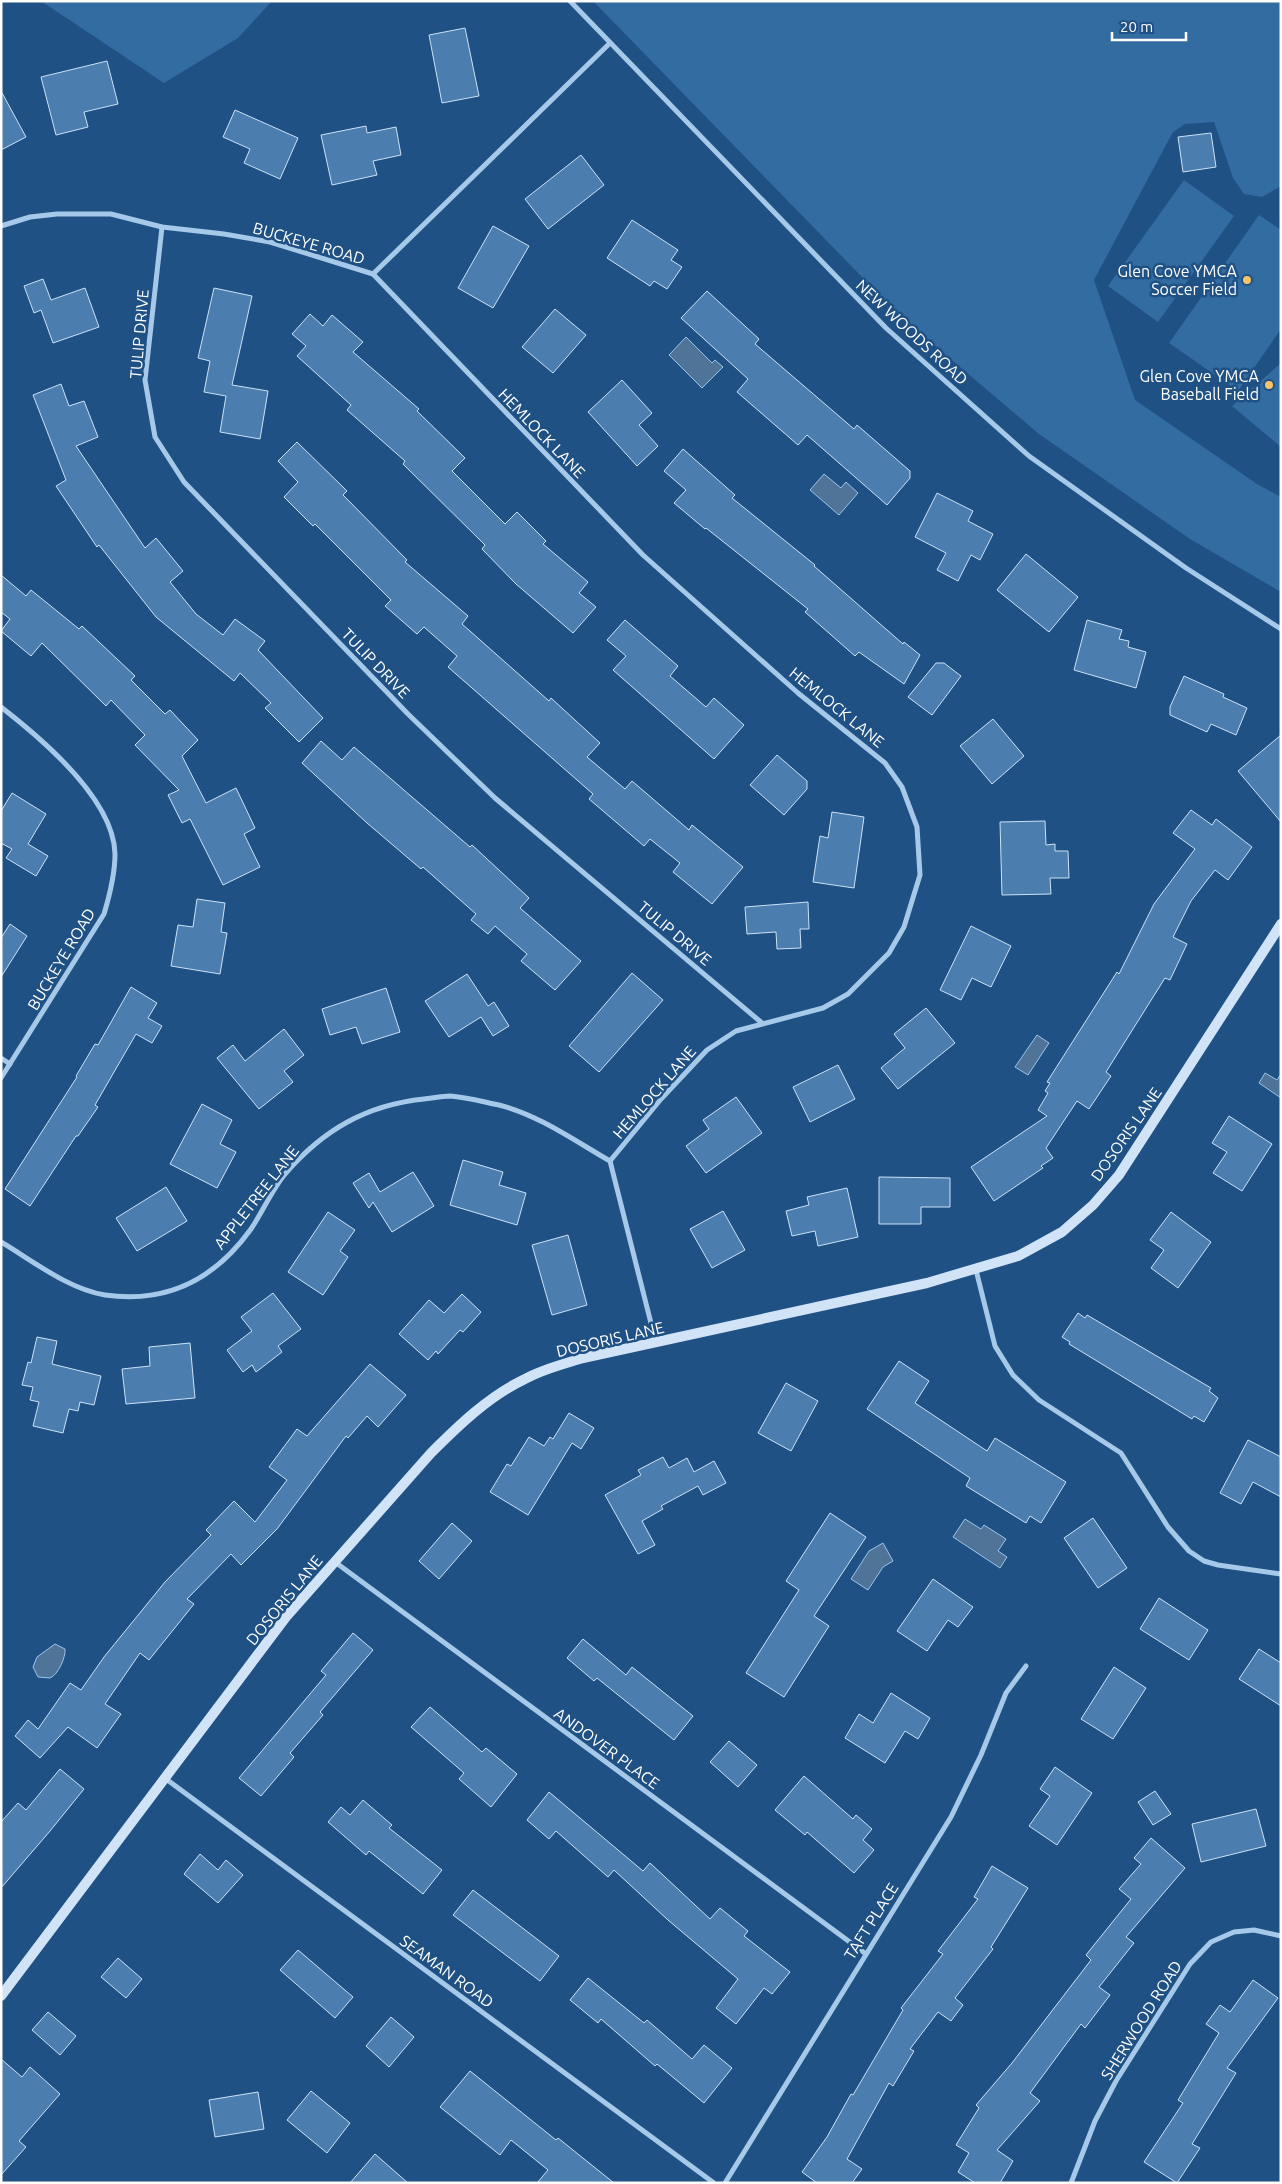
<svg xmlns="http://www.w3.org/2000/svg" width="1282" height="2184" viewBox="0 0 1282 2184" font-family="Ubuntu,sans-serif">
<rect width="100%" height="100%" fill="#1f5184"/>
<!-- green -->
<g fill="#326ca1">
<path d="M 41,1 L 272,1 L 238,38 L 164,83 Z"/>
<path d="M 593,1 L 1281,1 L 1281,186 L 1262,197 L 1244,194 L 1233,178 L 1214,122 L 1185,124 L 1173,132 L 1094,280 L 1135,400 L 1257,484 L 1281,497 L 1281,592 L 1190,539 L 1039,434 L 900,316 Z"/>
<path d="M 1184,180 L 1234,216 L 1158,322 L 1108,286 Z"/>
<path d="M 1259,215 L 1281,230 L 1281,329 L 1238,391 L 1169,343 Z"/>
<path d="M 1281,363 L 1281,447 L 1232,406 Z"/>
</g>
<!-- water -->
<g fill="#507498" stroke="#9ac5eb">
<path d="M 686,337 L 712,363 L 715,360 L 723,367 L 702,388 L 669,355 Z"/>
<path d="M 824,474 L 841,488 L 846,482 L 858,493 L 839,515 L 810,490 Z"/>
<path d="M 1037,1035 L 1049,1043 L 1028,1075 L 1015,1067 Z"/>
<path d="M 1265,1073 L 1277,1080 L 1281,1074 L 1281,1098 L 1259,1083 Z"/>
<path d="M 965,1519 L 981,1529 L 984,1525 L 1006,1539 L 998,1551 L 1007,1557 L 1000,1568 L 953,1537 Z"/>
<path d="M 883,1543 L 893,1561 L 883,1567 L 868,1590 L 851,1579 L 869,1551 Z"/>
<path d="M 55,1644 L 65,1649 C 66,1657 58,1675 50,1678 L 38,1677 L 33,1667 L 37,1657 Z"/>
</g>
<!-- building -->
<g fill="#4b7eae" stroke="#cbe2f7">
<path d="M 465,28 L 479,96 L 442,103 L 429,35 Z"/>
<path d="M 107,61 L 118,104 L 84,112 L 88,127 L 56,135 L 41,77 Z"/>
<path d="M 1,91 L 26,137 L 1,150 Z"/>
<path d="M 235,110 L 298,138 L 280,179 L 244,163 L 250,149 L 223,137 Z"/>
<path d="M 366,126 L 367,133 L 396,127 L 401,155 L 373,161 L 377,175 L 332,185 L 321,135 Z"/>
<path d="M 1211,133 L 1216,167 L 1183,172 L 1178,137 Z"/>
<path d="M 581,155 L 604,185 L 548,229 L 525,199 Z"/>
<path d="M 632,220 L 678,250 L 671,260 L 682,267 L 667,289 L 654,281 L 650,286 L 607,258 Z"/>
<path d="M 493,226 L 529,246 L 493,308 L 458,288 Z"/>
<path d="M 43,279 L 51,300 L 85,288 L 99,327 L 53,343 L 41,310 L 34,313 L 24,286 Z"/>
<path d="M 214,288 L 252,296 L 232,385 L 268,391 L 260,439 L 220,432 L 226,396 L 204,392 L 210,361 L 198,358 Z"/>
<path d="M 707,291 L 759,339 L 755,344 L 854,429 L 857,425 L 910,471 L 910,478 L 887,505 L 807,435 L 798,445 L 737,392 L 748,379 L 681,318 Z"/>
<path d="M 555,309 L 586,335 L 553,373 L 522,347 Z"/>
<path d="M 310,314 L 323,326 L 332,315 L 363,342 L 353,352 L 419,409 L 417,411 L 465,458 L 452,471 L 505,524 L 517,512 L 546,541 L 543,544 L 588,582 L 579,593 L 596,607 L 573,633 L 516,584 L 482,549 L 485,545 L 403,464 L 405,461 L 347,410 L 351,405 L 297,356 L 306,346 L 292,334 Z"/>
<path d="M 622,380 L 652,413 L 639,425 L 658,446 L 637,466 L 588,412 Z"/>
<path d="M 61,384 L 69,406 L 84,401 L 98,437 L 76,446 L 145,548 L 156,538 L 183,571 L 170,582 L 196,614 L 223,635 L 235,619 L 265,641 L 258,650 L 323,718 L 299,742 L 265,708 L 271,703 L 240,673 L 234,681 L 156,617 L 99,545 L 97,547 L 56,486 L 66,480 L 33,395 Z"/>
<path d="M 297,442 L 347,491 L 343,495 L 407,560 L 405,562 L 468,616 L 462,624 L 549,701 L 551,698 L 600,743 L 587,757 L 625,789 L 632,781 L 689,830 L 692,825 L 743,867 L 712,904 L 673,872 L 680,863 L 650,839 L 644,846 L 589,799 L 593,794 L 448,667 L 457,656 L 424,627 L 417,634 L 385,606 L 391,600 L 315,524 L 313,526 L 284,497 L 298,482 L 278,461 Z"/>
<path d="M 683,449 L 735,495 L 732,498 L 815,565 L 814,566 L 903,644 L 904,642 L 920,655 L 904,684 L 859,652 L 855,656 L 805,612 L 808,609 L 706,528 L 705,529 L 674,503 L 686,490 L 664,471 Z"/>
<path d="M 937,493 L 973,511 L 968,521 L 993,534 L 980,560 L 971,555 L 958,581 L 937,570 L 946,553 L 915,537 Z"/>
<path d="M 1026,554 L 1078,597 L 1049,632 L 997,590 Z"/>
<path d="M 1,575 L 26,596 L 31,590 L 79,629 L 82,626 L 135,676 L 131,680 L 165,714 L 170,710 L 198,740 L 182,756 L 206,803 L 236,788 L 255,828 L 244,834 L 260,867 L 223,885 L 190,819 L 182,823 L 168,795 L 179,790 L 135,745 L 145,735 L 111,700 L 106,706 L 42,643 L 31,656 L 1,631 L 10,619 L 1,612 Z"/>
<path d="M 625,620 L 678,666 L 670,676 L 706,707 L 714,698 L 744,725 L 714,759 L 613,670 L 626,656 L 607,640 Z"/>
<path d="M 1087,620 L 1122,630 L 1119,639 L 1129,641 L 1128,647 L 1146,652 L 1136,688 L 1074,670 Z"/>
<path d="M 936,663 L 944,663 L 961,676 L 932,715 L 908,697 Z"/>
<path d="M 1184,676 L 1224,694 L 1223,697 L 1247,708 L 1236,735 L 1211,724 L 1207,732 L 1170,715 L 1170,707 Z"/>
<path d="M 993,719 L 1024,756 L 992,784 L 960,746 Z"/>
<path d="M 1281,735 L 1281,822 L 1238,771 Z"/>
<path d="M 321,741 L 342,760 L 354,747 L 470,847 L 472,845 L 529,898 L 520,908 L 581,961 L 555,990 L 521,961 L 527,954 L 495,926 L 488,934 L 471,920 L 476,914 L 423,867 L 421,869 L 367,823 L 302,763 Z"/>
<path d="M 777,755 L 807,781 L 807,789 L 784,815 L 750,785 Z"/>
<path d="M 12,793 L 46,814 L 28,844 L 48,856 L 36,876 L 6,858 L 12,849 L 1,843 L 1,811 Z"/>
<path d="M 1191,810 L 1212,825 L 1216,819 L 1252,847 L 1228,880 L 1215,870 L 1191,901 L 1173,937 L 1187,944 L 1170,980 L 1165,978 L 1106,1072 L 1111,1076 L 1089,1109 L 1077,1101 L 1046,1148 L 1053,1158 L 1041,1166 L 1043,1168 L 994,1201 L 971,1167 L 1047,1116 L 1038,1110 L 1048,1093 L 1045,1091 L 1050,1083 L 1047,1082 L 1117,972 L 1119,974 L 1154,904 L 1195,849 L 1173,833 Z"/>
<path d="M 832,812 L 864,817 L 854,888 L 813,882 L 820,836 L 828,838 Z"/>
<path d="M 1045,821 L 1046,845 L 1055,844 L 1055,851 L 1068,851 L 1069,878 L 1050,878 L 1051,894 L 1002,895 L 1000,822 Z"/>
<path d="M 197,899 L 225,903 L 221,932 L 227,933 L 220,974 L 171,966 L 178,925 L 193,927 Z"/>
<path d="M 808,902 L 809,929 L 800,929 L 801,948 L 777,949 L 776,932 L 747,934 L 745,907 Z"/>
<path d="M 10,924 L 27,936 L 1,977 L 1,938 Z"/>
<path d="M 971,926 L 1011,946 L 991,987 L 972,978 L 961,1000 L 940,990 Z"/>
<path d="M 632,973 L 663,1000 L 599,1072 L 569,1046 Z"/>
<path d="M 467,974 L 488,1006 L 494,1002 L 509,1026 L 493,1036 L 481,1017 L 449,1037 L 425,1001 Z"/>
<path d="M 131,987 L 157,1003 L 148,1018 L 162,1026 L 152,1043 L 136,1034 L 95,1105 L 98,1107 L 78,1136 L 76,1136 L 30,1206 L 5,1189 L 77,1077 L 76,1076 L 95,1044 L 98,1045 Z"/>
<path d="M 386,988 L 400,1032 L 362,1044 L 356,1027 L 330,1035 L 322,1009 Z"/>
<path d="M 926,1008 L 955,1043 L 898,1089 L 881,1068 L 905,1048 L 894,1034 Z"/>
<path d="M 284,1029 L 304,1055 L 284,1071 L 293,1082 L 259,1109 L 217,1058 L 233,1045 L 245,1061 Z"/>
<path d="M 838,1065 L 855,1099 L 810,1122 L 793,1087 Z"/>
<path d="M 736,1097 L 762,1133 L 706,1173 L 686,1146 L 709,1129 L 703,1120 Z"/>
<path d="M 202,1104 L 232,1120 L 220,1144 L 236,1152 L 217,1188 L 170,1164 Z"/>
<path d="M 1229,1116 L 1272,1144 L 1242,1191 L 1213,1173 L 1227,1152 L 1212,1143 Z"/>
<path d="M 463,1160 L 503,1172 L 499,1185 L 526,1193 L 517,1225 L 450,1205 Z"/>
<path d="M 413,1172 L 434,1206 L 392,1232 L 373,1202 L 369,1208 L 353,1183 L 369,1173 L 380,1192 Z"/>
<path d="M 879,1177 L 950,1178 L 950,1207 L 921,1207 L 921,1224 L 879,1224 Z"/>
<path d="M 166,1187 L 187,1221 L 137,1251 L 116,1218 Z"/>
<path d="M 847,1188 L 858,1237 L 818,1246 L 815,1231 L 792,1236 L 786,1211 L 809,1205 L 807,1197 Z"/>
<path d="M 723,1211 L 745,1250 L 712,1268 L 690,1229 Z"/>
<path d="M 328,1212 L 355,1230 L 340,1251 L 348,1257 L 323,1295 L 288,1272 Z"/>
<path d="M 1171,1212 L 1211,1242 L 1178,1288 L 1151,1268 L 1164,1250 L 1150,1240 Z"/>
<path d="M 568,1235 L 587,1305 L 552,1315 L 532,1245 Z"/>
<path d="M 273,1293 L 301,1329 L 278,1346 L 282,1352 L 256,1372 L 252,1365 L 243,1372 L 227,1350 L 252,1331 L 241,1317 Z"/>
<path d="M 462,1294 L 481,1312 L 463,1332 L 460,1330 L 438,1354 L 436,1351 L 428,1360 L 399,1334 L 429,1300 L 444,1313 Z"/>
<path d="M 1078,1313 L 1085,1318 L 1087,1315 L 1211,1388 L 1209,1391 L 1218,1398 L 1204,1422 L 1194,1416 L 1192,1419 L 1069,1344 L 1070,1342 L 1062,1337 Z"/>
<path d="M 37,1337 L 57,1341 L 52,1364 L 101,1376 L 94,1405 L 80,1402 L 78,1411 L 69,1409 L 63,1433 L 33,1426 L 39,1402 L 30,1400 L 33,1387 L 22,1385 L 28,1362 L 31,1363 Z"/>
<path d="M 190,1343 L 195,1398 L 126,1404 L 122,1369 L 150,1366 L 149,1347 Z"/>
<path d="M 899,1361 L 929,1381 L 915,1403 L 987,1451 L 995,1438 L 1066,1482 L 1041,1523 L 1030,1516 L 1026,1523 L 966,1486 L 970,1478 L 867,1409 Z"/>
<path d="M 370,1364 L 406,1395 L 378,1427 L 367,1416 L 348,1438 L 346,1436 L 277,1529 L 241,1565 L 231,1554 L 187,1599 L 194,1604 L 149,1660 L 140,1653 L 105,1704 L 121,1714 L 97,1748 L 68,1727 L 40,1758 L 15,1736 L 28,1720 L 38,1729 L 70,1683 L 81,1690 L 104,1657 L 165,1582 L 211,1535 L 206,1530 L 234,1501 L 255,1522 L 287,1480 L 269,1467 L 297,1429 L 307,1436 Z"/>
<path d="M 786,1383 L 818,1401 L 791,1451 L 758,1433 Z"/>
<path d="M 569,1413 L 594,1428 L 581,1449 L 572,1443 L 528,1515 L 490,1492 L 507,1464 L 511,1466 L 529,1437 L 544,1446 L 550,1437 L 553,1439 Z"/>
<path d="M 1248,1440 L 1281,1457 L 1281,1497 L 1253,1482 L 1241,1504 L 1220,1493 Z"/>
<path d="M 663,1457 L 669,1468 L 687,1458 L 694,1472 L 714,1461 L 726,1483 L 703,1495 L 698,1486 L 661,1506 L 663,1509 L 642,1521 L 655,1545 L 638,1554 L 605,1495 L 641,1475 L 638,1470 Z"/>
<path d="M 830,1513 L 866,1537 L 814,1616 L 829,1626 L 784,1697 L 746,1673 L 799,1590 L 786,1581 Z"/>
<path d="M 1093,1518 L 1127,1568 L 1098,1588 L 1064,1538 Z"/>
<path d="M 452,1523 L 472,1541 L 439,1579 L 419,1561 Z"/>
<path d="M 933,1579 L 973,1607 L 958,1627 L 948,1620 L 927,1651 L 897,1631 Z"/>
<path d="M 1159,1598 L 1208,1630 L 1189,1660 L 1140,1629 Z"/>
<path d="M 353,1633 L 373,1650 L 320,1712 L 323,1715 L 290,1753 L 294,1757 L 261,1796 L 239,1778 L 326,1675 L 321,1671 Z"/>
<path d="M 583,1639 L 626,1675 L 632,1667 L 693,1716 L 674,1740 L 597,1678 L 594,1681 L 567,1658 Z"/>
<path d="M 1259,1649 L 1281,1663 L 1281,1706 L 1239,1679 Z"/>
<path d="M 1114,1667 L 1146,1688 L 1113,1739 L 1081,1719 Z"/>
<path d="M 891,1693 L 930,1718 L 918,1739 L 905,1731 L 885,1763 L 845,1738 L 859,1714 L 873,1723 Z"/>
<path d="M 430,1707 L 482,1752 L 486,1748 L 517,1774 L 491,1807 L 459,1779 L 464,1773 L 411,1727 Z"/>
<path d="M 729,1741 L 757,1765 L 738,1787 L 710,1762 Z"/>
<path d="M 1055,1767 L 1092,1793 L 1057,1845 L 1029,1826 L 1050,1796 L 1040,1789 Z"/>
<path d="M 60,1769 L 84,1789 L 50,1831 L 1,1888 L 1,1822 L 18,1803 L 26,1810 Z"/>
<path d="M 804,1776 L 853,1819 L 856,1815 L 872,1829 L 863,1840 L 874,1850 L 854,1873 L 807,1832 L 805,1835 L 775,1810 Z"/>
<path d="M 1155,1791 L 1171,1814 L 1153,1825 L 1138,1802 Z"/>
<path d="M 549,1792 L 643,1871 L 650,1863 L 710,1919 L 720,1908 L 748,1931 L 744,1936 L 790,1972 L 772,1994 L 764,1988 L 736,2024 L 716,2008 L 738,1979 L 668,1920 L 614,1870 L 608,1877 L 556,1831 L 549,1839 L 527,1820 Z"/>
<path d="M 363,1800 L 392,1825 L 389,1828 L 442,1870 L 423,1894 L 369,1851 L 366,1855 L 328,1822 L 341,1807 L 350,1815 Z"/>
<path d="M 1256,1809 L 1266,1846 L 1201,1862 L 1192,1824 Z"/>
<path d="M 1151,1838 L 1185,1868 L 1126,1937 L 1134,1943 L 1099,1987 L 1110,1995 L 1085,2028 L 1081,2024 L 1030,2093 L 1040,2101 L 997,2150 L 1013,2161 L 1000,2183 L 975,2183 L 958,2172 L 969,2153 L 956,2145 L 979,2108 L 976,2105 L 1012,2063 L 1091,1960 L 1086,1955 L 1131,1899 L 1119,1889 L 1141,1864 L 1134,1858 Z"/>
<path d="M 200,1854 L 218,1870 L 226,1860 L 243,1875 L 218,1903 L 184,1874 Z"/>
<path d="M 992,1866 L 1028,1888 L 991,1947 L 993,1949 L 955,1998 L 963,2005 L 951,2021 L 938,2012 L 910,2049 L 914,2051 L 893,2086 L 889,2083 L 847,2159 L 862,2169 L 852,2183 L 817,2183 L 802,2172 L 827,2137 L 851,2094 L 853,2095 L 903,2010 L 901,2008 L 943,1954 L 938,1951 L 978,1899 L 974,1897 Z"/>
<path d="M 473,1890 L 559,1956 L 540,1981 L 453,1915 Z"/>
<path d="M 298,1950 L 353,1997 L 335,2018 L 280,1970 Z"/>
<path d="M 118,1958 L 142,1979 L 126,1998 L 101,1977 Z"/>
<path d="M 588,1978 L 644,2023 L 647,2020 L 692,2059 L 704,2045 L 732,2068 L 704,2103 L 657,2064 L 655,2066 L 601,2019 L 598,2023 L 570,2000 Z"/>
<path d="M 1253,1980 L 1278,1998 L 1227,2068 L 1236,2073 L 1192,2144 L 1200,2148 L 1177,2183 L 1144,2162 L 1183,2103 L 1178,2100 L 1219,2033 L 1206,2024 L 1220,2005 L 1230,2012 Z"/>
<path d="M 48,2012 L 76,2036 L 60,2055 L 32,2030 Z"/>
<path d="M 391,2017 L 414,2037 L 389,2067 L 366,2046 Z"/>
<path d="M 1,2059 L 22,2077 L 30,2067 L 60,2094 L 19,2141 L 26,2147 L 1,2175 Z"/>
<path d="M 470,2071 L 556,2140 L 558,2138 L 614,2183 L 537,2183 L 548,2170 L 511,2140 L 500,2155 L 440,2107 Z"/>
<path d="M 311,2091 L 350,2123 L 327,2153 L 287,2120 Z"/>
<path d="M 258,2092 L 264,2129 L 215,2137 L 209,2100 Z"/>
<path d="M 375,2154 L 408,2183 L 350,2183 Z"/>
</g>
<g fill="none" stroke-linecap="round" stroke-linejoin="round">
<!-- street -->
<g stroke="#a6c9ea" stroke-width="5">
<path d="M 570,1 L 886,328 L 1029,456 L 1186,568 L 1281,629"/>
<path d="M 1,226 L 30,217 L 57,214 L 111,214 L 162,227 L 224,234 L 270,242 L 373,274 L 610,43"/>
<path d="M 162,227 L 145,380 L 155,437 L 184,482 L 408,714 L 495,798 L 762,1023"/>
<path d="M 373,274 L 643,555 L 798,693 L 885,763 L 902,787 L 917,827 L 920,875 L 904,927 L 889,953 L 848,994 L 823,1008 L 736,1031 L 707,1050 L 661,1099 L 610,1161"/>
<path d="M 1,707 C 41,738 114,799 115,854 C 115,875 110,894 104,914 L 1,1078"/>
<path d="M 1,1058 L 10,1064"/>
<path d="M 1,1242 C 33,1261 68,1289 105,1295 C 168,1304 215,1279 251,1229 C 263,1211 272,1190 285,1174 C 323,1130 366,1105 424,1099 C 433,1098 442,1096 450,1096 C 466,1097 484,1102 499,1105 C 539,1115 575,1141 610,1161 L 656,1343"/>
<path d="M 976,1270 L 995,1346 L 1013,1375 L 1039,1400 L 1121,1453 L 1168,1527 L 1189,1551 L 1204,1561 L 1218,1565 L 1281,1574"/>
<path d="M 335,1562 L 866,1954"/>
<path d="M 166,1779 L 714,2183"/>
<path d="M 725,2183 L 951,1817 L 981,1755 L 1006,1693 L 1026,1666"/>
<path d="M 1071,2183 L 1095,2121 L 1116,2081 L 1190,1964 L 1211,1942 L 1234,1932 L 1254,1930 L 1281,1936"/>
</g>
<!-- secondary -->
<path stroke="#d1e4f7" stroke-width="10" d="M 1,1996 L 286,1617 L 431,1453 C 459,1425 489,1396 525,1379 C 543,1369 564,1364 583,1358 L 927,1283 L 1018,1256 L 1062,1232 L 1093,1205 L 1119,1175 L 1281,924"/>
</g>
<!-- markers -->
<g fill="#f8c466" stroke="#1f5184" stroke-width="2">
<circle cx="1247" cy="280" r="5"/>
<circle cx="1269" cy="385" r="5"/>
</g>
<g text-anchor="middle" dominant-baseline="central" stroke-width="5" stroke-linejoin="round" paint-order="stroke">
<!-- street labels -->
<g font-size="16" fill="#fff" stroke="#1f5184">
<text transform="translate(309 243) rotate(16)">BUCKEYE ROAD</text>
<text transform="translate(912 332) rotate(43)">NEW WOODS ROAD</text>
<text transform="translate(139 334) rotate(-85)">TULIP DRIVE</text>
<text transform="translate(542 433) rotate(46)">HEMLOCK LANE</text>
<text transform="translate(376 663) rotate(46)">TULIP DRIVE</text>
<text transform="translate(837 707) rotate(39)">HEMLOCK LANE</text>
<text transform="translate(675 933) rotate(40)">TULIP DRIVE</text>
<text transform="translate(61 959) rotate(-59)">BUCKEYE ROAD</text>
<text transform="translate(654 1092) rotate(-49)">HEMLOCK LANE</text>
<text transform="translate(1126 1134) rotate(-55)">DOSORIS LANE</text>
<text transform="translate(256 1197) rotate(-52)">APPLETREE LANE</text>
<text transform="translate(610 1339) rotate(-13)">DOSORIS LANE</text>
<text transform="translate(284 1600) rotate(-51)">DOSORIS LANE</text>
<text transform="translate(607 1748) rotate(36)">ANDOVER PLACE</text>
<text transform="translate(871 1921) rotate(-58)">TAFT PLACE</text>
<text transform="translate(447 1971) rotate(36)">SEAMAN ROAD</text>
<text transform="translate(1141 2020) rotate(-58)">SHERWOOD ROAD</text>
</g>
<!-- poi labels -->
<g font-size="16" fill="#fff" stroke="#1f5184" text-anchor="end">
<text x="1237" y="271">Glen Cove YMCA<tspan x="1237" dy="18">Soccer Field</tspan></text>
<text x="1259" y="376">Glen Cove YMCA<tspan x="1259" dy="18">Baseball Field</tspan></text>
</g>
</g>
<!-- border -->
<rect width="1282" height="2184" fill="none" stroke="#ffffff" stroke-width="5"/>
<!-- scale -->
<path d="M1112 32v8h74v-8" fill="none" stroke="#ffffff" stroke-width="2.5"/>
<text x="1120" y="32" font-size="15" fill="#ffffff" stroke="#1f5184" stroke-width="4" paint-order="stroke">20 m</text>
</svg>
